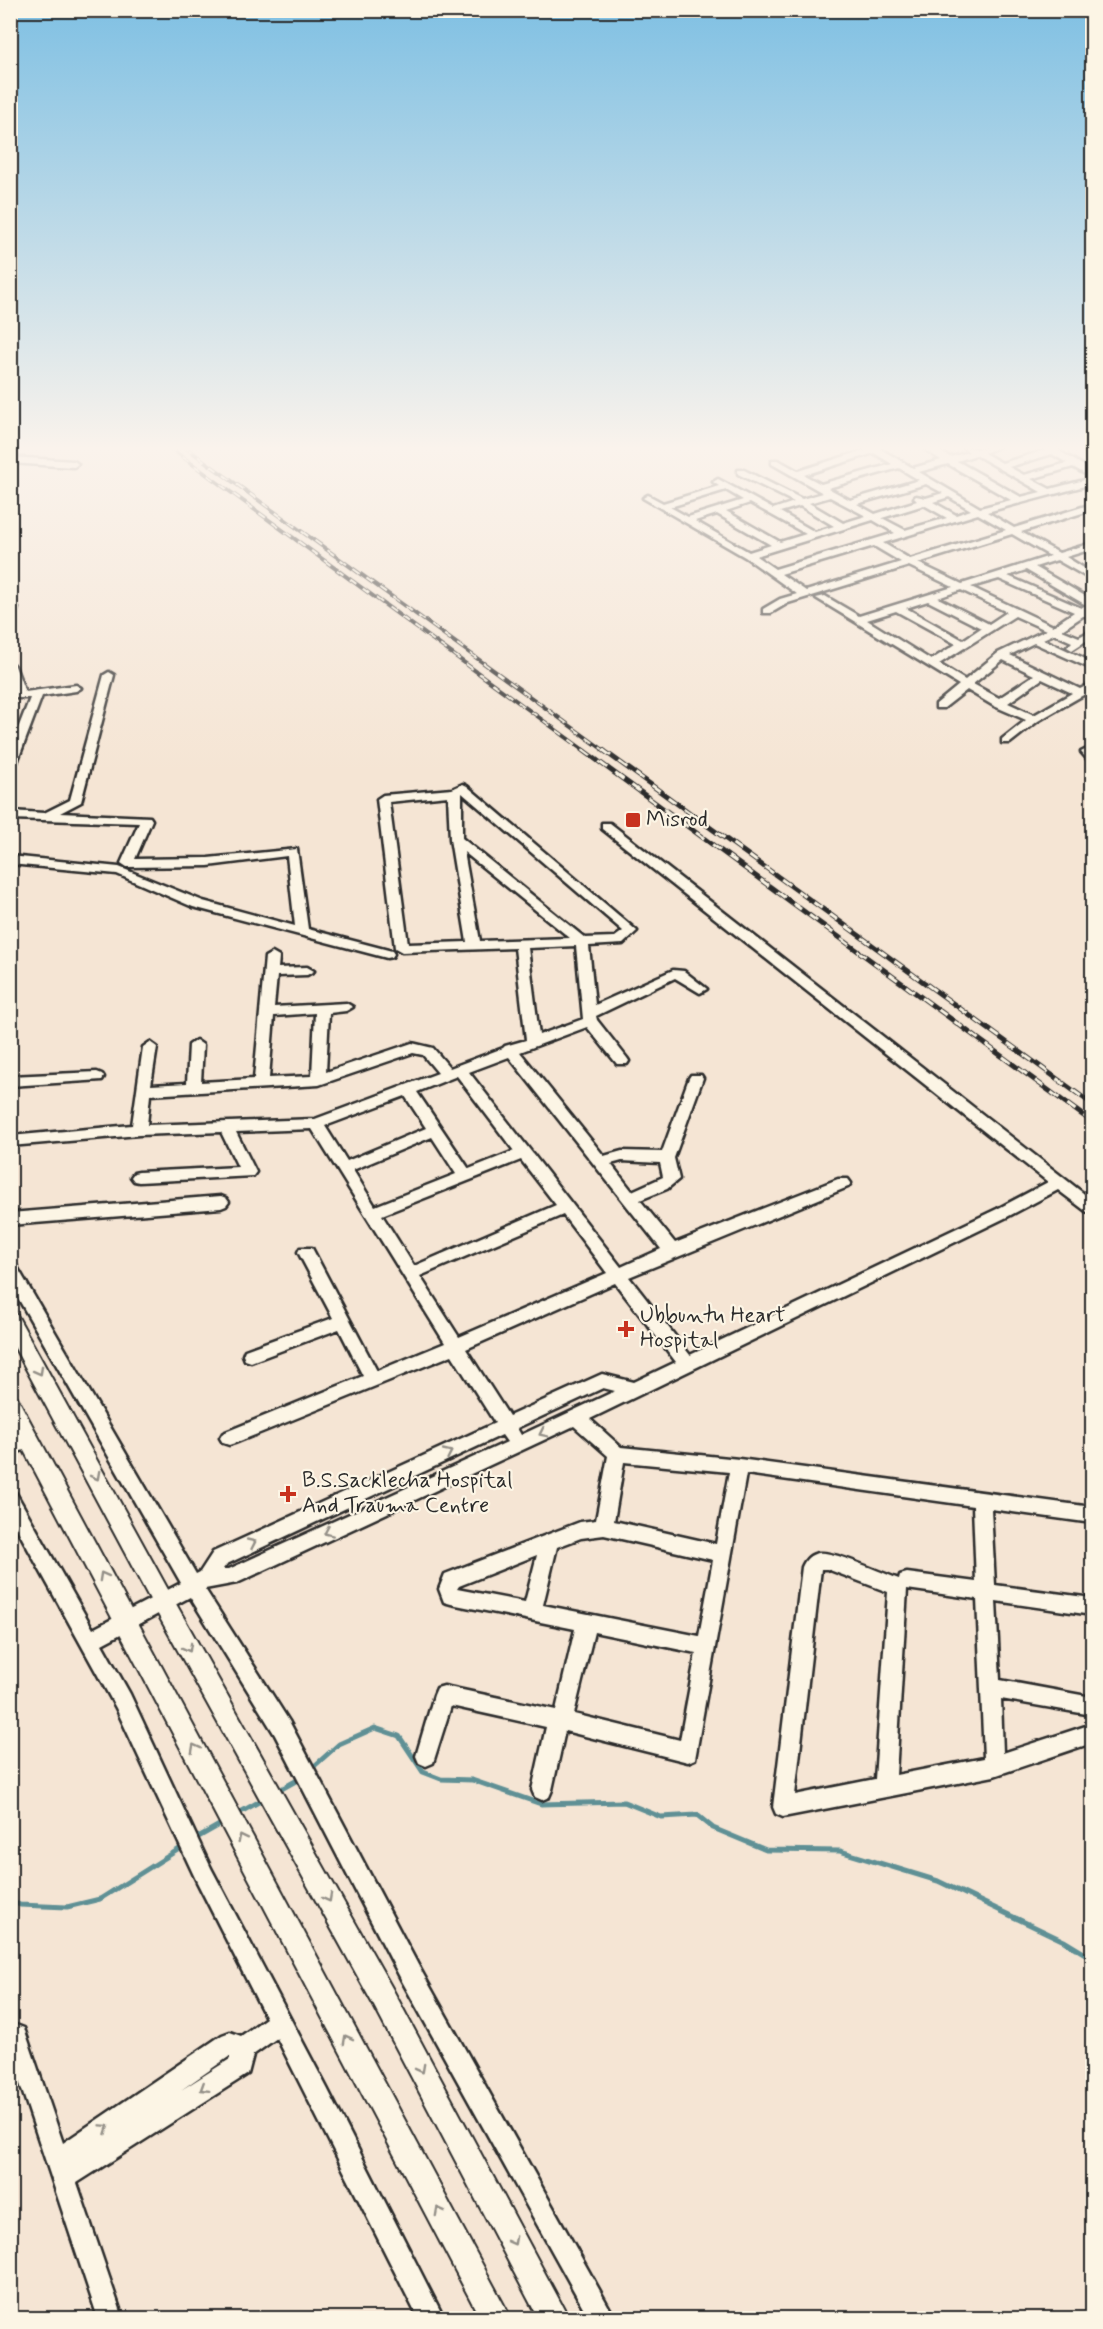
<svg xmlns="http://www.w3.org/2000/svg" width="1103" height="2329" viewBox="0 0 1103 2329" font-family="Mynerve,sans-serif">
<rect width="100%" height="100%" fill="#f5e5d4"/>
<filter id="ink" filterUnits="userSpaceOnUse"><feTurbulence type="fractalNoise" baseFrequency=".0167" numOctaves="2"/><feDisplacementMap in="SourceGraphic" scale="12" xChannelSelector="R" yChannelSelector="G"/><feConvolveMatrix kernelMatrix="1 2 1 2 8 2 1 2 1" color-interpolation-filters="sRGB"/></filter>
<g filter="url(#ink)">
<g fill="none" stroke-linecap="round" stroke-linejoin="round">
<!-- stream -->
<g stroke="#5f9095" stroke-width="5">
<path d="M 311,1769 L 339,1744 L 375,1728 L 399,1736 L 423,1772 L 441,1779 L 472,1780 L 541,1804 L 624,1802 L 661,1817 L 697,1815 L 713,1828 L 766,1850 L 840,1851 L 938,1881 L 1064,1941 L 1092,1958"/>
<path d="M 276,1792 L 301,1778"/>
<path d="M 237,1814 L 264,1799"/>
<path d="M 193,1840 L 223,1823"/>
<path d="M 10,1901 L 20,1905 L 67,1907 L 100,1899 L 184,1846"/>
</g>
<defs>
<g id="minor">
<path d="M 866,447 L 877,447 L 913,468 L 941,460 L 921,447 L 932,447 L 950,457 L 969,452 L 963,447 L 978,449 L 999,447 L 984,453 L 1002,463 L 1046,450 L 1043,447 L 1053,447 L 1092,471 L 1092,478 L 1073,467 L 1031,479 L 1050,489 L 1092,478 L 1092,484 L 987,512 L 1014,528 L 1092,504 L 1092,510 L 1021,532 L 1059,553 L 1092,543 L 1092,549 L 1066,557 L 1092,573 L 1092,580 L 1057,560 L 1035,567 L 1092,600 L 1092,609 L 1089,611 L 1092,614 L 1091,616 L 1083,616 L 1062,630 L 1079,637 L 1092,630 L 1092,637 L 1072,650 L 1067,647 L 1072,642 L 1054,634 L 1043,639 L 1092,662 L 1092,669 L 1034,643 L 1010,655 L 1080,689 L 1092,683 L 1092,690 L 1038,721 L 1010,743 L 1002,743 L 1002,739 L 1026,720 L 994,706 L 967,690 L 944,708 L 936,708 L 936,704 L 959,685 L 816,598 L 825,596 L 859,616 L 953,587 L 909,566 L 788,603 L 771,613 L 763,613 L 763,609 L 780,599 L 797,594 L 745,557 L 643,498 L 648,495 L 663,503 L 719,486 L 713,482 L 718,479 L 773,509 L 794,502 L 738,474 L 738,470 L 744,470 L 802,499 L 823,493 L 772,464 L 772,460 L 778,460 L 798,471 L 868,449 ZM 874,453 L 892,464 L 821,484 L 804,475 ZM 1052,454 L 1067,463 L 1024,475 L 1009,467 ZM 976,455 L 1041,492 L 1021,497 L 957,461 ZM 948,464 L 1011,500 L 980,508 L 919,472 ZM 899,468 L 919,480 L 850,500 L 828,488 ZM 926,484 L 943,493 L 926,498 L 916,496 L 914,498 L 917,501 L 875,514 L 857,504 ZM 726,490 L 743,500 L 688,517 L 670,507 ZM 830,497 L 866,516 L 843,523 L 809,503 ZM 949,497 L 971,510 L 956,515 L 933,502 ZM 750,503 L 806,534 L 780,542 L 726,511 ZM 924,505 L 947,518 L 905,530 L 882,518 ZM 800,506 L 834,526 L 815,532 L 780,512 ZM 717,514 L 771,545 L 749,552 L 695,521 ZM 978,514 L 1006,530 L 910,559 L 883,543 ZM 873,520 L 895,533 L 775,569 L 756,556 ZM 1012,534 L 1050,556 L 962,584 L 918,563 ZM 874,546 L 901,562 L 806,591 L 781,574 ZM 1026,570 L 1086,605 L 1081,608 L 1008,576 ZM 999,579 L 1074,612 L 1053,626 L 971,587 ZM 961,590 L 1007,612 L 989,624 L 938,598 ZM 928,601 L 981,628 L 963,640 L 906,608 ZM 896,611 L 956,644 L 931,660 L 867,620 ZM 1015,616 L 1046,630 L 998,653 L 965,680 L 939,664 ZM 1003,660 L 1034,675 L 999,698 L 973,684 ZM 1042,679 L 1072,693 L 1034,715 L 1008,703 Z"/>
<path d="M 1078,447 L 1092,450 L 1092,456 Z"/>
<path d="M 10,457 L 74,461 L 78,464 L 74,467 L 10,463 Z"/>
<path d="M 10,600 L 18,608 L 15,617 L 10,620 Z"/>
<path d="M 10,663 L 15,666 L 25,692 L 76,685 L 81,688 L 76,691 L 42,696 L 16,765 L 10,768 L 10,749 L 30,698 L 10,698 L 10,692 L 14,692 L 10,682 Z"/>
<path d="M 109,672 L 114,675 L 81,802 L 60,813 L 150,817 L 152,820 L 135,859 L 208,858 L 297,849 L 308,929 L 392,951 L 394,954 L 392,957 L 387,958 L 193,907 L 117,874 L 10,864 L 10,856 L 119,867 L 203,901 L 295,926 L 287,856 L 208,866 L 127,867 L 121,863 L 139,823 L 10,819 L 10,811 L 44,813 L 70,800 L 104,675 Z"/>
<path d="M 1087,749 L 1092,751 L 1092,761 L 1088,760 L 1081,752 Z"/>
<path d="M 463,784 L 467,786 L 637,931 L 623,944 L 589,946 L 595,1005 L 673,970 L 684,971 L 707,989 L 700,993 L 675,978 L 596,1016 L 597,1020 L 627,1058 L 629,1061 L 627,1064 L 617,1064 L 587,1027 L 520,1052 L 604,1156 L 622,1151 L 662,1152 L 689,1078 L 691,1075 L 701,1075 L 703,1078 L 674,1158 L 679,1179 L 667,1189 L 640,1200 L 675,1243 L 838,1179 L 848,1179 L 851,1183 L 848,1187 L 629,1277 L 690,1355 L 997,1209 L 1048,1182 L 602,829 L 602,823 L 610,823 L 1092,1200 L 1092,1214 L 1087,1212 L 1058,1190 L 1007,1217 L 590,1419 L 621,1447 L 739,1459 L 1092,1507 L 1092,1523 L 991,1509 L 995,1585 L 1092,1598 L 1092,1615 L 996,1601 L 1000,1680 L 1092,1697 L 1092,1715 L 1001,1699 L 1003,1753 L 1092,1724 L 1092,1743 L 994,1776 L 783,1817 L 776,1814 L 773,1807 L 802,1567 C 805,1560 810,1554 819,1553 C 835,1551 881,1573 899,1579 L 900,1575 L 907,1573 L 976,1582 L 973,1506 L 746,1474 L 695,1759 L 688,1762 L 565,1731 L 552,1790 L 549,1797 L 542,1800 L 535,1797 L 532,1790 L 546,1727 L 451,1706 L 433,1763 L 426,1766 L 419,1763 L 416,1756 L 434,1695 L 437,1688 L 444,1686 L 556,1710 L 575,1629 L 451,1604 L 444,1602 L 439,1589 L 445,1574 L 580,1522 L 596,1520 L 608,1456 L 574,1426 L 237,1583 L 205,1589 L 289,1721 L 418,1965 L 615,2318 L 589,2318 L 402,1981 L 275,1735 L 190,1597 L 102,1644 L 130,1694 L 211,1868 L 327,2088 L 444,2318 L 418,2318 L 277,2038 L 253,2055 L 248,2074 L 77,2183 L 123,2318 L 98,2318 L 10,2054 L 10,2027 L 16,2025 L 24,2028 L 63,2143 L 222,2035 L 230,2032 L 241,2036 L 266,2018 L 197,1882 L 116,1708 L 10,1516 L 10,1490 L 16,1493 L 93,1629 L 181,1583 L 10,1284 L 10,1263 L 16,1265 L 196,1574 L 200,1572 L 213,1552 L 495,1423 L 452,1355 L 235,1443 L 229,1445 L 223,1443 L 220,1438 L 223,1433 L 363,1376 L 339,1329 L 251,1362 L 245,1360 L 243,1355 L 245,1350 L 333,1318 L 298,1252 L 300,1248 L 312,1248 L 377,1371 L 445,1343 L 312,1129 L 236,1132 L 256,1172 L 253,1176 L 139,1182 L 134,1181 L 131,1177 L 134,1173 L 139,1172 L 238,1167 L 221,1132 L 139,1135 L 10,1146 L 10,1136 L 132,1125 L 143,1047 L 150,1042 L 157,1047 L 151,1085 L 187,1083 L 189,1045 L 196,1040 L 203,1045 L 201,1082 L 254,1079 L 265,957 L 272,953 L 279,957 L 278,968 L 307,967 L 314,971 L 307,975 L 277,976 L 274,1007 L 346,1003 L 353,1007 L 346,1011 L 329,1013 L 326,1072 L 412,1043 L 433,1048 L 450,1068 L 503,1048 L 505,1046 L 526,1040 L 515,948 L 402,952 L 395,948 L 377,799 L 383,795 L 452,789 ZM 462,793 L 623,931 L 615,937 L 585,938 L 462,838 ZM 448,796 L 450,839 L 467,942 L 408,944 L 389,802 ZM 464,852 L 570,938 L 480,941 ZM 576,946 L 583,1019 L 539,1035 L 528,948 ZM 315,1013 L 312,1076 L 269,1078 L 274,1016 ZM 413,1053 L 423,1055 L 438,1073 L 315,1119 L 147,1125 L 150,1095 L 319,1085 ZM 509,1057 L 661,1249 L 621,1267 L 469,1072 ZM 457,1076 L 514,1151 L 469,1169 L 417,1092 ZM 405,1096 L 426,1128 L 347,1161 L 325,1126 ZM 432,1137 L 456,1174 L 375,1206 L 353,1170 ZM 521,1160 L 556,1205 L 414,1266 L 382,1215 ZM 622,1161 L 660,1163 L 663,1177 L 632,1191 L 611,1164 ZM 563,1215 L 607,1273 L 459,1337 L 420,1276 ZM 615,1283 L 676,1362 L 634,1382 L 602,1374 L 509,1416 L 466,1349 ZM 603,1388 L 615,1391 L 521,1435 L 517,1428 ZM 502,1435 L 507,1442 L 229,1569 L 223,1569 L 227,1564 ZM 624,1462 L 729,1472 L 716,1544 L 614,1521 ZM 604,1535 L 713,1560 L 699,1636 L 543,1605 L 557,1547 L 581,1538 ZM 537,1555 L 525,1602 L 457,1589 L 459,1586 ZM 821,1569 L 827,1569 L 888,1592 L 875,1779 L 795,1795 ZM 907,1589 L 977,1599 L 984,1758 L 896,1775 ZM 594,1632 L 696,1653 L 680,1740 L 574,1714 ZM 230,2056 L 230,2059 L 181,2090 Z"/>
<path d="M 97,1072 L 102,1074 L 104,1077 L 102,1080 L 10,1086 L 10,1076 Z"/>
<path d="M 221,1196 L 226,1198 L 229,1202 L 226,1206 L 221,1208 L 10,1225 L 10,1213 Z"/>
<path d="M 29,1434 L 35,1436 L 38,1441 L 35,1446 L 10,1455 L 10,1440 Z"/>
</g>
<g id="major">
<path d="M 10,1312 L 17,1315 L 171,1595 L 392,1988 L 569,2318 L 538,2318 L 374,2006 L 155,1609 L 10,1339 Z"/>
<path d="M 10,1395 L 17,1397 L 511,2318 L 480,2318 L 10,1424 Z"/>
</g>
</defs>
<!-- minor casing -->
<use href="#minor" stroke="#2b2b2b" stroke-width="5"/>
<!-- major casing -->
<use href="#major" stroke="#2b2b2b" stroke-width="4"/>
<!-- minor -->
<use href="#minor" fill="#fcf5e5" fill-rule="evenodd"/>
<!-- major -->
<use href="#major" fill="#fcf5e5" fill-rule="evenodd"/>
<defs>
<g id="rail-far1">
<path d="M 169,447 L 585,751"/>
<path d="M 185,447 L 605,751"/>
</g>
<g id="rail">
<path d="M 583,750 L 1092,1122"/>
<path d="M 603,750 L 1092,1104"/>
</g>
</defs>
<!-- rail-far1 casing -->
<use href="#rail-far1" stroke="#2b2b2b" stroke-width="4"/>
<!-- rail casing -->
<use href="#rail" stroke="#2b2b2b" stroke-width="5"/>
<!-- rail-far1 -->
<use href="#rail-far1" stroke="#fcf5e5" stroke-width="2" stroke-dasharray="8" stroke-linecap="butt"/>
<!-- rail -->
<use href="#rail" stroke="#fcf5e5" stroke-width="3" stroke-dasharray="10" stroke-linecap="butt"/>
</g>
<!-- one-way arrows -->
<defs><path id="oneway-chevron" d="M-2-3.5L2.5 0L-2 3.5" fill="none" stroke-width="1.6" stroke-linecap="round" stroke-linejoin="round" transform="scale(1.5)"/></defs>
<g stroke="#949088">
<use href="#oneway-chevron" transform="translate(39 1371) rotate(61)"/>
<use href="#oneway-chevron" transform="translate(543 1433) rotate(154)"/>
<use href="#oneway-chevron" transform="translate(448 1453) rotate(-25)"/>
<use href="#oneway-chevron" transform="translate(96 1476) rotate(62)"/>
<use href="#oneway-chevron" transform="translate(328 1532) rotate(156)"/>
<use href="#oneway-chevron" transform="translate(252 1543) rotate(-25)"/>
<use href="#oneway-chevron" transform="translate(103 1576) rotate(-119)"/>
<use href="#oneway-chevron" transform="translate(188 1648) rotate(61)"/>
<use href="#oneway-chevron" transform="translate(195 1748) rotate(-118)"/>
<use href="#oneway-chevron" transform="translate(242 1838) rotate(-117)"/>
<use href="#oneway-chevron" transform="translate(328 1898) rotate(61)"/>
<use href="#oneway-chevron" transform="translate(347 2039) rotate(-118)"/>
<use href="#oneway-chevron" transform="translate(421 2069) rotate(62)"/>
<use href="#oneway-chevron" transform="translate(204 2088) rotate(148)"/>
<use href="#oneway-chevron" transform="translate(105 2128) rotate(-34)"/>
<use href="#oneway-chevron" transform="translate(439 2211) rotate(-118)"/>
<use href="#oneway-chevron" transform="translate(513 2241) rotate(62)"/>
</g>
</g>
<!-- sky -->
<linearGradient id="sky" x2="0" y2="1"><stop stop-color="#7fc0e3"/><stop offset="0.58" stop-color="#faf3ec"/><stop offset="1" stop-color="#faf3ec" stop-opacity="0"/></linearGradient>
<rect width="1103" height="773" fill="url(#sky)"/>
<!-- markers -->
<g fill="#c8321e" stroke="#fcf5e5" stroke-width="2">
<rect x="625" y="812" width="16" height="16" rx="3"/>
<path d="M623 1320h6v6h6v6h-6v6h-6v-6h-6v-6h6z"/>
<path d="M285 1485h6v6h6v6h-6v6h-6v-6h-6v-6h6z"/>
</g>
<g text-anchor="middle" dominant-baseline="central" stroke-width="4.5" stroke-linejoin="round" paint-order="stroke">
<!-- poi labels -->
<g font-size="22" fill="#2b2b2b" stroke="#fcf5e5" text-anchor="start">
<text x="646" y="820">Misrod</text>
<text x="640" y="1316">Ubbuntu Heart<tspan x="640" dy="25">Hospital</tspan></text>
<text x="302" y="1481">B.S.Sacklecha Hospital<tspan x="302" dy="25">And Trauma Centre</tspan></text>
</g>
</g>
<!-- margin -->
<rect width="1103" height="2329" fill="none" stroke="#fcf5e5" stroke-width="36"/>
<rect x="18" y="18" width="1067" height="2293" fill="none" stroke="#2b2b2b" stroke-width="2" filter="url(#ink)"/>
</svg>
